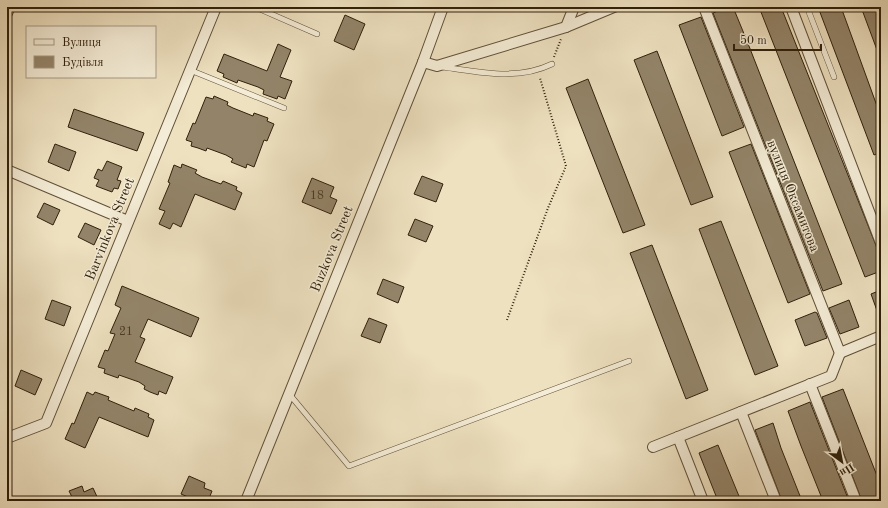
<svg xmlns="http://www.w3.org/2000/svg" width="888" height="508" viewBox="0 0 888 508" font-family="'Old Standard TT',serif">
<rect width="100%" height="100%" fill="#eee1c0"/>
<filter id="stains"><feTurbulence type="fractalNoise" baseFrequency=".005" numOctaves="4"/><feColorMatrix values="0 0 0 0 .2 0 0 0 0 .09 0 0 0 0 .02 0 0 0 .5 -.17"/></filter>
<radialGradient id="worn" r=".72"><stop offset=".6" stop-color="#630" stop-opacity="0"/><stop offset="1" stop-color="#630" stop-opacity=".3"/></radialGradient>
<!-- building -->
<g fill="#938469" stroke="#30200b">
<path d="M 728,7 L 733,7 L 747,41 L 842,284 L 823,291 L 713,13 Z"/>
<path d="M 759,7 L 781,7 L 881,258 L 881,271 L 865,277 Z"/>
<path d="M 818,7 L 841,7 L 881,117 L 881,152 L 874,155 Z"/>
<path d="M 861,7 L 881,7 L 881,58 L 880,58 Z"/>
<path d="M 345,15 L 365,24 L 354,50 L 334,41 Z"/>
<path d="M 701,17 L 744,127 L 722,136 L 679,25 Z"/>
<path d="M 278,44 L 291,50 L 280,77 L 292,81 L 285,99 L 278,96 L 277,99 L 263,94 L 264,90 L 258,87 L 238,80 L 237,83 L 223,77 L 224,74 L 217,71 L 224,54 L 267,71 Z"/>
<path d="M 657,51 L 713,197 L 691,205 L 634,60 Z"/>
<path d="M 588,79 L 645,225 L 623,233 L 566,88 Z"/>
<path d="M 214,96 L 228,102 L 227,105 L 233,108 L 253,116 L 254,113 L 268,118 L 267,121 L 274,124 L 267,141 L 264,140 L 254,167 L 247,164 L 246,168 L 231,162 L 233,159 L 226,155 L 207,148 L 206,151 L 198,148 L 191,146 L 192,142 L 186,140 L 193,123 L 195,124 L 206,97 L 213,99 Z"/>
<path d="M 74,109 L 144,133 L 137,151 L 68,127 Z"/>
<path d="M 55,144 L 76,152 L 69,171 L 48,162 Z"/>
<path d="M 751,144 L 810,294 L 788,303 L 729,152 Z"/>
<path d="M 107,161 L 122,167 L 117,180 L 121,181 L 118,189 L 114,188 L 112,192 L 96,186 L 99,180 L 94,178 L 98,169 L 102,171 Z"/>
<path d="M 182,164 L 197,170 L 195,173 L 202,177 L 221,184 L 223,181 L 237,187 L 236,190 L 242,193 L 235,210 L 195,194 L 181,227 L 173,223 L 170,229 L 159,224 L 165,211 L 159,209 L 170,183 L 168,182 L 174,165 L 181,168 Z"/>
<path d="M 422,176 L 443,184 L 436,202 L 414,194 Z"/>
<path d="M 312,178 L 334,187 L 330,197 L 337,200 L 331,214 L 302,202 Z"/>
<path d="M 44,203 L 60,210 L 53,225 L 37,217 Z"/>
<path d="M 415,219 L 433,226 L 426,242 L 408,235 Z"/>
<path d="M 721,221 L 778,366 L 755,375 L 699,229 Z"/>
<path d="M 85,223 L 101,230 L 94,245 L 78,237 Z"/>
<path d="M 652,245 L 708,390 L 686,399 L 630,253 Z"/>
<path d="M 383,279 L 404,287 L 398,303 L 377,294 Z"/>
<path d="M 122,286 L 199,318 L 191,337 L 148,319 L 140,337 L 145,339 L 135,362 L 173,377 L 166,394 L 159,391 L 158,395 L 150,392 L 144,389 L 145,386 L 139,382 L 119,375 L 118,378 L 104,373 L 105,369 L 98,367 L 105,350 L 108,351 L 115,334 L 110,333 L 121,308 L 115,305 Z"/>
<path d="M 881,290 L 881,319 L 880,319 L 871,294 Z"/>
<path d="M 52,300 L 71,307 L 64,326 L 45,319 Z"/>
<path d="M 849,300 L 859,327 L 840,334 L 829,308 Z"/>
<path d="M 815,312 L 817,313 L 827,338 L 805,346 L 795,320 Z"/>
<path d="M 369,318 L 387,325 L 380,343 L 361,336 Z"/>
<path d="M 21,370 L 42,379 L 35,395 L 15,386 Z"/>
<path d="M 843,389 L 881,486 L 881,501 L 862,501 L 822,397 Z"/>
<path d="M 87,392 L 93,395 L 95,392 L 109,397 L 108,400 L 134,411 L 135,408 L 149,414 L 148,417 L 154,420 L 148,437 L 99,417 L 85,448 L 65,439 L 72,423 L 74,424 Z"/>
<path d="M 810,402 L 849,501 L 823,501 L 801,446 L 788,411 Z"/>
<path d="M 773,423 L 781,448 L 802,501 L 782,501 L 755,430 Z"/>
<path d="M 718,445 L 734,484 L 741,501 L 718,501 L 699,453 Z"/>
<path d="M 189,476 L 205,483 L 204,488 L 212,491 L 208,501 L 186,501 L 188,497 L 181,494 Z"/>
<path d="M 82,486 L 84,492 L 93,488 L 99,501 L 62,501 L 72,497 L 69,491 Z"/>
</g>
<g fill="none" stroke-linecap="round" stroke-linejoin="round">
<defs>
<g id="service">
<path d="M 255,7 L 317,34"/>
<path d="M 807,7 L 834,77"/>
<path d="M 443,67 C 480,72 517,81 552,64"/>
<path d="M 190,70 L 284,108"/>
<path d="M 290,395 L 349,466 L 629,361"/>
</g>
<g id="minor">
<path d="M 704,7 L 840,353 L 881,336"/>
<path d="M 791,7 L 881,243"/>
<path d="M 7,13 L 10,7"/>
<path d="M 566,27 L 574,7"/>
<path d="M 423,62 L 437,66 L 566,27 L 614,7"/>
<path d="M 7,170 L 128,221"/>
<path d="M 810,384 L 856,501"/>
<path d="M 741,412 L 776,501"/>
<path d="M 678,437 L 703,501"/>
<path d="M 7,438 L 46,423 L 216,7"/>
<path d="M 653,447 L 831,376 L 840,353"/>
<path d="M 246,501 L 423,62 L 443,7"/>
</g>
</defs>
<!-- service casing -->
<use href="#service" stroke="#605038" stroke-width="6"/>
<!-- minor casing -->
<use href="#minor" stroke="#605038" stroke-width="12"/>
<!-- path -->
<g stroke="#30200b" stroke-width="2" stroke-dasharray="1 2" stroke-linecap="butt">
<path d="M 554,57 L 561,39"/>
<path d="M 507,320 L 548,208 L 566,166 L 540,78"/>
</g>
<!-- service -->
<use href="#service" stroke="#f4ecd6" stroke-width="5"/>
<!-- minor -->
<use href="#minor" stroke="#f4ecd6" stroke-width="10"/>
</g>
<g text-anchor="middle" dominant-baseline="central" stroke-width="3" stroke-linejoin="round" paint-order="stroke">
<!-- number labels -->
<g font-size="12" fill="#493922">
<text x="317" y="196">18</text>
<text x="126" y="332">21</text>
</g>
<!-- street labels -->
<g font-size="14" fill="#30200b" stroke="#f4ecd6">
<text transform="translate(793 196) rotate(68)">вулиця Оксамитова</text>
<text transform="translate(110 229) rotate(-68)">Barvinkova Street</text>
<text transform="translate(332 249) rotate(-68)">Buzkova Street</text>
</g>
</g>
<!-- margin -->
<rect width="888" height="508" fill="none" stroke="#eee1c0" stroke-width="24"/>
<rect x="8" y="8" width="872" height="492" fill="none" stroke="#30200b" stroke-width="2"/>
<rect x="12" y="12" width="864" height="484" fill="none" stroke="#30200b"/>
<!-- legend -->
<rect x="26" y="26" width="130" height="52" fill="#f4ecd6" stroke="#a69a85"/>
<rect x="34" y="39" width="20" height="6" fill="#f4ecd6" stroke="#a69a85"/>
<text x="62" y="46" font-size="12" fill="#30200b">Вулиця</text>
<rect x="34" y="56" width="20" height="12" fill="#938469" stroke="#a69a85"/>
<text x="62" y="66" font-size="12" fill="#30200b">Будівля</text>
<!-- north arrow -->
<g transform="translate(842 462) rotate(148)" stroke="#f4ecd6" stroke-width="3" paint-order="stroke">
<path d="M0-3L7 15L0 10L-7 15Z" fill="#30200b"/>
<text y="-6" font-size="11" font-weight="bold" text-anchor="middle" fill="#30200b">Пн</text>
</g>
<!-- scale -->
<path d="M734 44v6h87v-6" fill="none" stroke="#30200b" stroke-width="2"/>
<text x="740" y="44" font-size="12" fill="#30200b" stroke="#f4ecd6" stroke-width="3" paint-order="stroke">50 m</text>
<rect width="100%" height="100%" filter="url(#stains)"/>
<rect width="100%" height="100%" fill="url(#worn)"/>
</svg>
